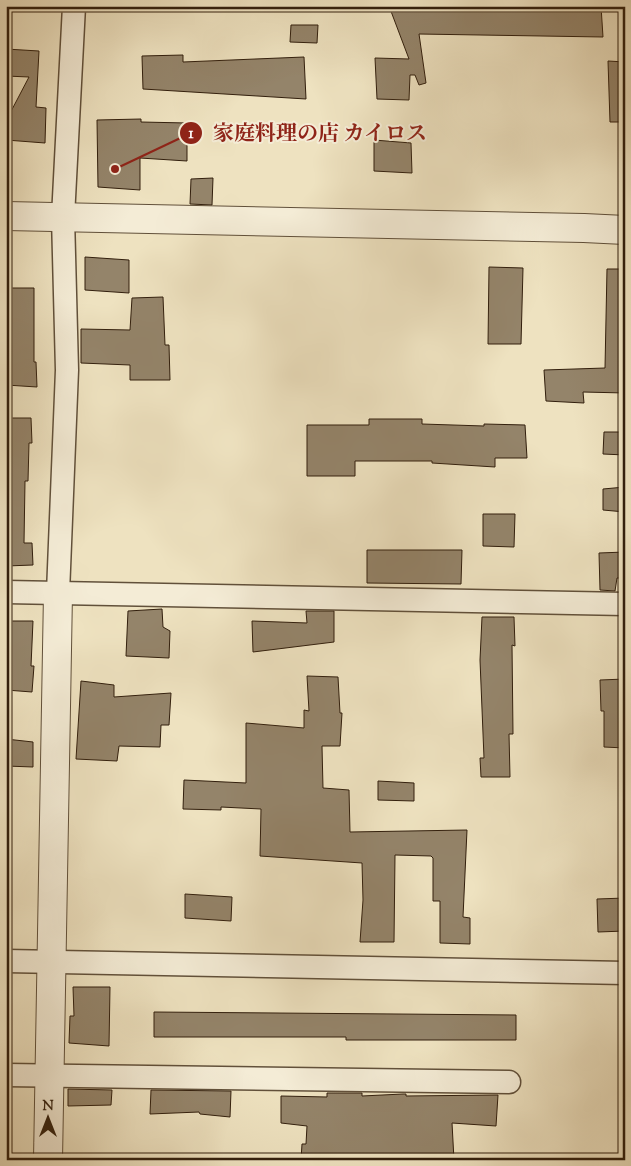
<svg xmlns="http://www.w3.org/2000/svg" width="631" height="1166" viewBox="0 0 631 1166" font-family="'Sorts Mill Goudy','Noto Serif JP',serif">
<rect width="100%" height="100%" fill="#eee2c0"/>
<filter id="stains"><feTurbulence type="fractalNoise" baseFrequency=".004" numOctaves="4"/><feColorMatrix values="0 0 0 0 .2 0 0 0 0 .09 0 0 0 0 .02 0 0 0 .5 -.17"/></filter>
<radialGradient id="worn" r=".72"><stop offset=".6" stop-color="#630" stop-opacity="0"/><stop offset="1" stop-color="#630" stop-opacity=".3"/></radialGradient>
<!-- building -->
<g fill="#94846a" stroke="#321f0d">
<path d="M 389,6 L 601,6 L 603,37 L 419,34 L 426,83 L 419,85 L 415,75 L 410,75 L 409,100 L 377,99 L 375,58 L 409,59 Z"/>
<path d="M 291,25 L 318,25 L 317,43 L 290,42 Z"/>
<path d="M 6,49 L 39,51 L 36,107 L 46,108 L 45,143 L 6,140 L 7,119 L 29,77 L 6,76 Z"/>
<path d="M 183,55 L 183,62 L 304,57 L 306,99 L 143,89 L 142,56 Z"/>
<path d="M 608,61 L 625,62 L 625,122 L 610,122 Z"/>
<path d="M 141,119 L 141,122 L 187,123 L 187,161 L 140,158 L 140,190 L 98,187 L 97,120 Z"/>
<path d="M 374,140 L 411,143 L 412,173 L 374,171 Z"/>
<path d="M 213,178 L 212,205 L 190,204 L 191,179 Z"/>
<path d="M 85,257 L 129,260 L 129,293 L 85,290 Z"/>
<path d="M 489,267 L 523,268 L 521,344 L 488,344 Z"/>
<path d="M 607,269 L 625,269 L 625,393 L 583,392 L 584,403 L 546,401 L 544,370 L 605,368 Z"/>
<path d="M 6,288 L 34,288 L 34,362 L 36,362 L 37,387 L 6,385 Z"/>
<path d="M 163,297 L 165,345 L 169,345 L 170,380 L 130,380 L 130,365 L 81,363 L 81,329 L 130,330 L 132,298 Z"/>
<path d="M 6,418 L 31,418 L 32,443 L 29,443 L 28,481 L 25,481 L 24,543 L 32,543 L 33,565 L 6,566 Z"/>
<path d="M 369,419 L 422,419 L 422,424 L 484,426 L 484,424 L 525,425 L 527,458 L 495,458 L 495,467 L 432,463 L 432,461 L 355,461 L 355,476 L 307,476 L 307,425 L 369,425 Z"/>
<path d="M 604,432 L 625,432 L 625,455 L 603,454 Z"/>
<path d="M 625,487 L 625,512 L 603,510 L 603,489 Z"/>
<path d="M 483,514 L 515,514 L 514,547 L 483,546 Z"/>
<path d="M 367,550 L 462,550 L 461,584 L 367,583 Z"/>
<path d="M 625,552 L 625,578 L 617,578 L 615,591 L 600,590 L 599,553 Z"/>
<path d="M 162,609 L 163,627 L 170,631 L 169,658 L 126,656 L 128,611 Z"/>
<path d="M 306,611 L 334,611 L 334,642 L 253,652 L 252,621 L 307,623 Z"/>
<path d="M 482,617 L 514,617 L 515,646 L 512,645 L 513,734 L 509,734 L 510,777 L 481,777 L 480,758 L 484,758 L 480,660 Z"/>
<path d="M 6,621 L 33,621 L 31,666 L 34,666 L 32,692 L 6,690 Z"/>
<path d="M 307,676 L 338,677 L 340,713 L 342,713 L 340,746 L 322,746 L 323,788 L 349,790 L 350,832 L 467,830 L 463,917 L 470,918 L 470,944 L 440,943 L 440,901 L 433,901 L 433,858 L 431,856 L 395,855 L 394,942 L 360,942 L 363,900 L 362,863 L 260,856 L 261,809 L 221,807 L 221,810 L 183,809 L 184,780 L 246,783 L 246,723 L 304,728 L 304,710 L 309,711 Z"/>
<path d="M 625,679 L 625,748 L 604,747 L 604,711 L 601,711 L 600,680 Z"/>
<path d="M 81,681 L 114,685 L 114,697 L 171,693 L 169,725 L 161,725 L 160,747 L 119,746 L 117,761 L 76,759 Z"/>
<path d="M 6,739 L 33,742 L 33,767 L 6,766 Z"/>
<path d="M 378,781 L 414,783 L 414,801 L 378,800 Z"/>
<path d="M 185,894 L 232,897 L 231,921 L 185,918 Z"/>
<path d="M 625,898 L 625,931 L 598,932 L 597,899 Z"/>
<path d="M 73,987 L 110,987 L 109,1046 L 69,1043 L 70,1016 L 74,1016 Z"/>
<path d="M 154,1012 L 516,1015 L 516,1040 L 346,1040 L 346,1037 L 154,1037 Z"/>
<path d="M 68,1089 L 112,1090 L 111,1105 L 68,1106 Z"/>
<path d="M 151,1090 L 231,1091 L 230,1117 L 200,1114 L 199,1112 L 150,1114 Z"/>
<path d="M 327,1093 L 362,1093 L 362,1096 L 403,1094 L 406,1094 L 406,1096 L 498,1095 L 496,1126 L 452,1123 L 454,1160 L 301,1160 L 302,1144 L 306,1144 L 307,1126 L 281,1123 L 281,1096 L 327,1097 Z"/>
</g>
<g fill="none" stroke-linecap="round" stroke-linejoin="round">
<defs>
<g id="minor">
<path d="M 6,592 L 625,604"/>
<path d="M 58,593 L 67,370 L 63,217 L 74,6"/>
<path d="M 6,961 L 625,973"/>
<path d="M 6,1075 L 509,1082"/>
</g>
<g id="tertiary">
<path d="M 6,216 L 584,228 L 625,230"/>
<path d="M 48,1160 L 58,593"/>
</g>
</defs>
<!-- minor casing -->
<use href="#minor" stroke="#61503a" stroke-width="25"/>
<!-- tertiary casing -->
<use href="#tertiary" stroke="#61503a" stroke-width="30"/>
<!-- minor -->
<use href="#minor" stroke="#f4ecd6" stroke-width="22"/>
<!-- tertiary -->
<use href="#tertiary" stroke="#f4ecd6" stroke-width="28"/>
</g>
<!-- callouts -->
<path fill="none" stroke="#8f2418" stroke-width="2" d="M115 169L191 133"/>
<g fill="#8f2418" stroke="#f4ecd6" stroke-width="2">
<circle cx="115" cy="169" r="5"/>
<circle cx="191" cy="133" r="12"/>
</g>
<g font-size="15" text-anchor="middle" font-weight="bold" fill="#fff">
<text x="191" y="138">1</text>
</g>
<g font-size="21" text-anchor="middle" font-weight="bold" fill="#8f2418" stroke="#f4ecd6" stroke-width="4" stroke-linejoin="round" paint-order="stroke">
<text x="320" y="140">家庭料理の店 カイロス</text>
</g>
<!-- margin -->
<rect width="631" height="1166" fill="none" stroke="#eee2c0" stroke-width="25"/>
<rect x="8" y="8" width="616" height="1151" fill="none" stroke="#321f0d" stroke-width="2.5"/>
<rect x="12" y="12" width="606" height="1141" fill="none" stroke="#321f0d"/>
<!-- north arrow -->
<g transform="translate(48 1118)" stroke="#f4ecd6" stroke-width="4" paint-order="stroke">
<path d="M0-4L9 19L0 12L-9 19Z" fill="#321f0d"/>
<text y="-8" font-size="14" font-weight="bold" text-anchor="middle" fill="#321f0d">N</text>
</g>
<rect width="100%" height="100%" filter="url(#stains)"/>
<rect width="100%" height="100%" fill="url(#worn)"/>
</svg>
